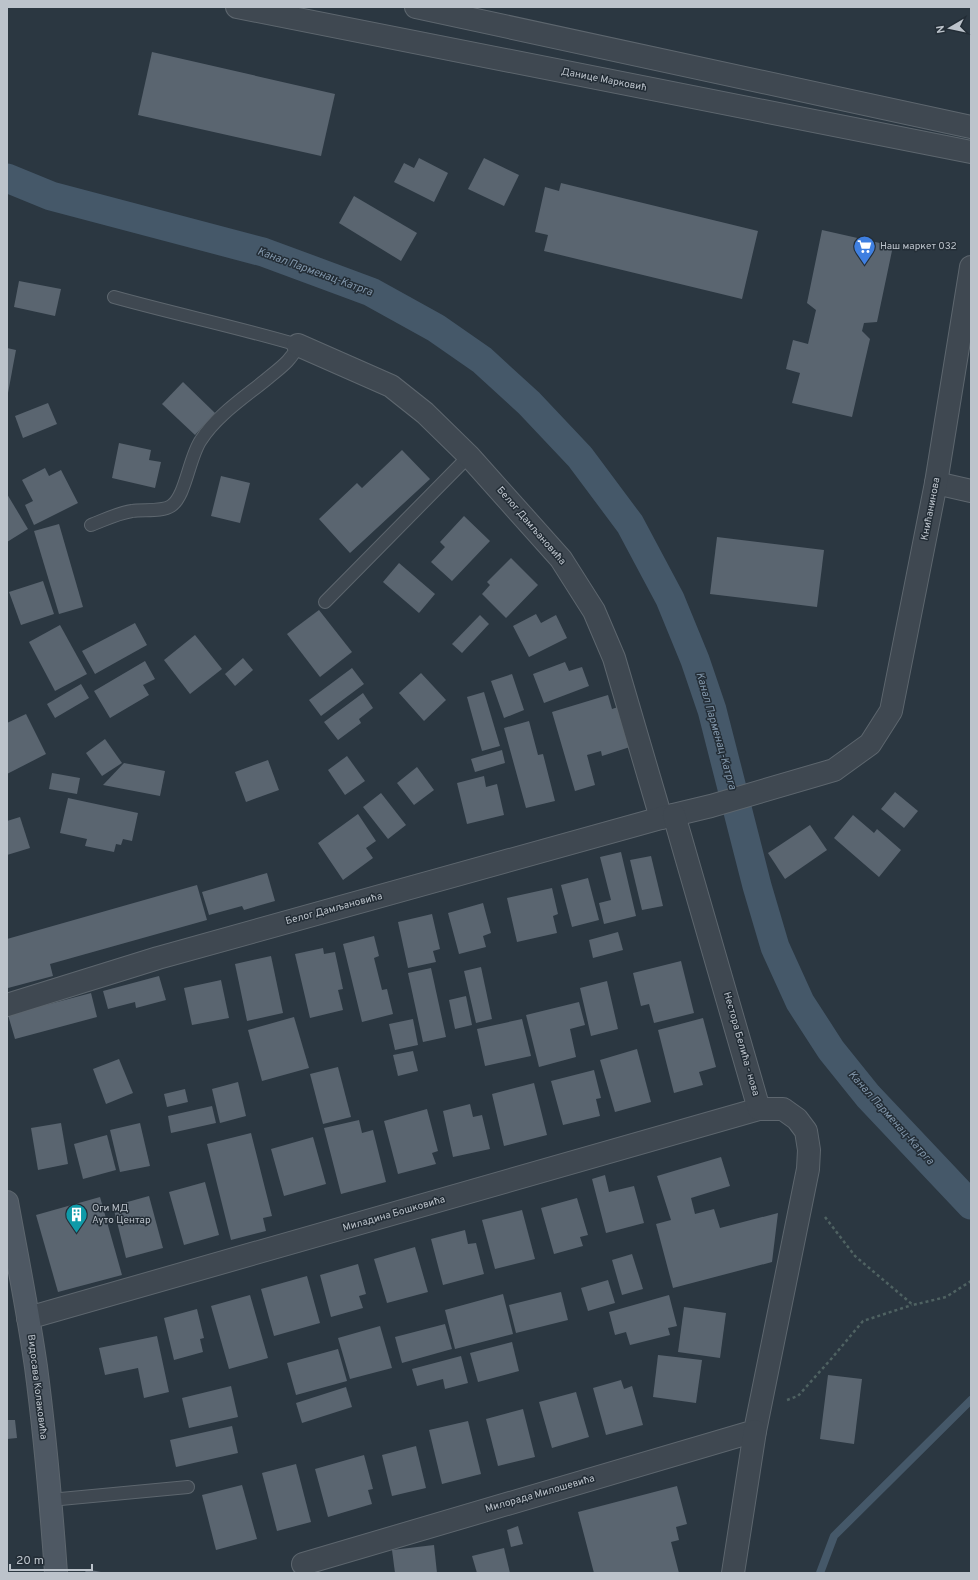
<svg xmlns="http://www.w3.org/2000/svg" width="978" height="1580" viewBox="0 0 978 1580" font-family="Overpass,sans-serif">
<rect width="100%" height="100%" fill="#2b3741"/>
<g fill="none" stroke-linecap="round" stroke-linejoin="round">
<!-- stream -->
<path stroke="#455869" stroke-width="8" d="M 820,1573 L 834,1536 L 971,1400"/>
<!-- canal -->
<path stroke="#455869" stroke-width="29" d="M 7,178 L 51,196 L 263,252 L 371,292 L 436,328 L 482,360 L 529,403 L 580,457 L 630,524 L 670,599 L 695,660 L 712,710 L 757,886 L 775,947 L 800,1002 L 831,1050 L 868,1096 L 971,1205"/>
</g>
<!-- building -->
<g fill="#5a6570">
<path d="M 152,52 L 335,94 L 321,156 L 138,115 Z"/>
<path d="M 419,158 L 448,173 L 434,202 L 394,182 L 404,163 L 414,168 Z"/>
<path d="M 484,158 L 519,175 L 504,206 L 468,189 Z"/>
<path d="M 561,183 L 758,231 L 742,299 L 544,251 L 548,235 L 535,232 L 545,187 L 559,191 Z"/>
<path d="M 354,196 L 417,233 L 401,261 L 339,223 Z"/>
<path d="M 822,230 L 893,246 L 877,322 L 864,323 L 862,331 L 870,339 L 852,417 L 792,403 L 800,373 L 786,369 L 793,340 L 808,344 L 816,310 L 807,303 Z"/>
<path d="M 19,281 L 61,289 L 55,316 L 14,307 Z"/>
<path d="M 7,348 L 16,350 L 8,393 L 7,392 Z"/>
<path d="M 183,382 L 215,413 L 195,435 L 162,404 Z"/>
<path d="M 48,403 L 57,424 L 23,438 L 15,416 Z"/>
<path d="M 119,443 L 151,450 L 149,460 L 161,462 L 155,488 L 112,478 Z"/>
<path d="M 402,450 L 430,479 L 350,553 L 319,519 L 357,483 L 362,488 Z"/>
<path d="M 45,468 L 49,476 L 61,470 L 78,503 L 34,525 L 25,505 L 33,501 L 22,480 Z"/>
<path d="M 221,476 L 250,483 L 240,523 L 211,516 Z"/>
<path d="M 7,494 L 28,529 L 7,542 Z"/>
<path d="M 464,516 L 490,541 L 452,581 L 431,562 L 445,547 L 440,542 Z"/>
<path d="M 59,524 L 83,607 L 59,614 L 34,531 Z"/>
<path d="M 717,537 L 824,550 L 817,607 L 710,594 Z"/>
<path d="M 511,558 L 538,585 L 506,618 L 482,594 L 490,585 L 487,582 Z"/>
<path d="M 399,563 L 435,594 L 419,613 L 383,582 Z"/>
<path d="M 43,581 L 54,614 L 21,625 L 9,592 Z"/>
<path d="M 319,610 L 352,652 L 320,677 L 287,634 Z"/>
<path d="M 536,614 L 541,623 L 556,615 L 567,638 L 529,657 L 513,626 Z"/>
<path d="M 480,615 L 489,624 L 462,653 L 452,644 Z"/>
<path d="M 135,623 L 147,645 L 95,674 L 82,651 Z"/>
<path d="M 60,625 L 87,674 L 55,691 L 29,642 Z"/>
<path d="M 195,635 L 222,669 L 190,694 L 164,660 Z"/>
<path d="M 243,658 L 253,670 L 235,686 L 225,674 Z"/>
<path d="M 145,661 L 155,679 L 143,685 L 149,695 L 110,718 L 94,691 Z"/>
<path d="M 565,662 L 569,671 L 582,667 L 589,686 L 544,703 L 533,674 Z"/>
<path d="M 352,668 L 364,684 L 321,716 L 309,700 Z"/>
<path d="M 421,673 L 446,700 L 424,721 L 399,693 Z"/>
<path d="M 512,674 L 524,710 L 504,718 L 491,681 Z"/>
<path d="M 81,684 L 89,698 L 55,718 L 47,704 Z"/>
<path d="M 484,692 L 500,746 L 482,751 L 467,697 Z"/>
<path d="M 363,693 L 373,708 L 359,719 L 361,723 L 338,740 L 324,722 Z"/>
<path d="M 608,695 L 612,709 L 618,707 L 630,747 L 602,756 L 601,751 L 587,755 L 595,785 L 575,791 L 552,712 Z"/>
<path d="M 26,714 L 46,754 L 7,774 L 7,723 Z"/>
<path d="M 529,721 L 538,755 L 543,754 L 555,801 L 526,808 L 504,728 Z"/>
<path d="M 105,739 L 122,763 L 102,776 L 86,753 Z"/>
<path d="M 502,750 L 505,763 L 475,772 L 471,759 Z"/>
<path d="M 347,756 L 365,781 L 345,795 L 328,770 Z"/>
<path d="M 268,760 L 279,790 L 246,802 L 235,772 Z"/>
<path d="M 124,763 L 165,771 L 160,796 L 103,785 Z"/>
<path d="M 417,767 L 434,790 L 414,805 L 397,783 Z"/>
<path d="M 52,773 L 80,778 L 77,794 L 49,789 Z"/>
<path d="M 484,776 L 486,787 L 497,784 L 504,815 L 467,824 L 457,783 Z"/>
<path d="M 895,792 L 918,811 L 904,828 L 881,809 Z"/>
<path d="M 381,793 L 406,825 L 388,839 L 363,807 Z"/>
<path d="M 68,798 L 138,813 L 132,841 L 123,839 L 121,845 L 116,844 L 114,852 L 85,846 L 87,839 L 60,833 Z"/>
<path d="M 358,814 L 376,841 L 366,848 L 373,858 L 343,880 L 318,843 Z"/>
<path d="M 853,815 L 874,833 L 877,829 L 901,850 L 879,877 L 834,838 Z"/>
<path d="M 20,817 L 30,848 L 7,855 L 7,821 Z"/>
<path d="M 810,825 L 827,850 L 785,879 L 768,853 Z"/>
<path d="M 621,852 L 636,916 L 604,924 L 599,903 L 611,900 L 600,857 Z"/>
<path d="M 651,856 L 663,906 L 642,910 L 630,860 Z"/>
<path d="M 267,873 L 275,901 L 244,910 L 242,906 L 209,915 L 202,892 Z"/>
<path d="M 588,878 L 599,920 L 572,927 L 561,885 Z"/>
<path d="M 197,885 L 207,920 L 50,964 L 53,976 L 8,988 L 7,983 L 7,939 Z"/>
<path d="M 552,888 L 558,914 L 553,916 L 557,933 L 517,942 L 507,898 Z"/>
<path d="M 483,903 L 491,933 L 483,936 L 486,947 L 459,954 L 448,913 Z"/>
<path d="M 432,914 L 440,949 L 433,951 L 436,962 L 408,968 L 398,922 Z"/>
<path d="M 618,932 L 623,950 L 593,958 L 589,940 Z"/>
<path d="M 374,936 L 379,956 L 374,958 L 382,990 L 387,989 L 393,1014 L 362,1022 L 343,944 Z"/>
<path d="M 323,948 L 324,954 L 335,952 L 343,989 L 338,990 L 343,1010 L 310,1018 L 295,954 Z"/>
<path d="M 271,956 L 283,1013 L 247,1021 L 235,964 Z"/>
<path d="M 681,961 L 694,1013 L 654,1023 L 649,1004 L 641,1006 L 633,973 Z"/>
<path d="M 481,967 L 492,1019 L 476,1023 L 464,971 Z"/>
<path d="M 431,968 L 446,1037 L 423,1042 L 408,973 Z"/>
<path d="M 159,976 L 166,1000 L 136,1008 L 135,1002 L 108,1009 L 103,991 Z"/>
<path d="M 221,980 L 229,1018 L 192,1025 L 184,988 Z"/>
<path d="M 607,981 L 618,1029 L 591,1036 L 580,988 Z"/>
<path d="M 91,993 L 97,1017 L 15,1039 L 8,1015 Z"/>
<path d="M 466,996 L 472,1025 L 455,1029 L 449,1000 Z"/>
<path d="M 579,1002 L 585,1025 L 570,1029 L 576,1057 L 539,1067 L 526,1015 Z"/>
<path d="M 294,1017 L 309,1068 L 262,1081 L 248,1030 Z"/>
<path d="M 703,1018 L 716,1067 L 699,1072 L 703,1085 L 674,1093 L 658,1030 Z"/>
<path d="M 413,1019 L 418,1045 L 395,1050 L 389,1024 Z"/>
<path d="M 522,1019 L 531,1056 L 485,1066 L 477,1029 Z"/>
<path d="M 637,1049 L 651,1102 L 615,1112 L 600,1060 Z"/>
<path d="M 413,1051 L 418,1071 L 398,1076 L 393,1055 Z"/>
<path d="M 119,1059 L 133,1093 L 106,1104 L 93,1069 Z"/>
<path d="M 338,1067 L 351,1117 L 323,1124 L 310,1074 Z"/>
<path d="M 594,1070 L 601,1098 L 596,1099 L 600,1116 L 563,1125 L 551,1081 Z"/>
<path d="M 238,1082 L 246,1116 L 220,1123 L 212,1089 Z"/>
<path d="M 534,1083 L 547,1135 L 504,1146 L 492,1094 Z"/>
<path d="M 185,1089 L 188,1102 L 167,1107 L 164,1094 Z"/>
<path d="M 470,1104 L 473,1117 L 482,1115 L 490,1149 L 453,1157 L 443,1111 Z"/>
<path d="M 212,1106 L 216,1123 L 171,1133 L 168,1116 Z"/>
<path d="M 427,1109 L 438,1151 L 432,1153 L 436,1164 L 398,1174 L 384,1121 Z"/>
<path d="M 359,1120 L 362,1133 L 373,1130 L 386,1182 L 341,1194 L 324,1128 Z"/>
<path d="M 61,1123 L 68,1164 L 38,1170 L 31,1128 Z"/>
<path d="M 140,1123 L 150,1166 L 120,1172 L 110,1130 Z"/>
<path d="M 251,1133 L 272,1216 L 263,1218 L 266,1231 L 231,1240 L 207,1144 Z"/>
<path d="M 107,1135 L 116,1170 L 83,1179 L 74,1144 Z"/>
<path d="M 313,1137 L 326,1184 L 284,1196 L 271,1149 Z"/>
<path d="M 721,1157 L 730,1186 L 691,1198 L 695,1214 L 714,1209 L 720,1228 L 778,1213 L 772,1262 L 673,1288 L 656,1224 L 671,1220 L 657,1176 Z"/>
<path d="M 605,1175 L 609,1192 L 634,1186 L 644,1223 L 606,1233 L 592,1179 Z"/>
<path d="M 205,1182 L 219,1235 L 184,1245 L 169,1192 Z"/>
<path d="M 149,1196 L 163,1248 L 126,1258 L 113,1206 Z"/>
<path d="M 100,1197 L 122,1275 L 58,1292 L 36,1215 Z"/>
<path d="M 577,1198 L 588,1235 L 580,1237 L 583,1246 L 554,1254 L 541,1208 Z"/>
<path d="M 522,1210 L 535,1259 L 495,1269 L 482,1220 Z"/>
<path d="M 465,1230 L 468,1244 L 476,1243 L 484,1274 L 443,1285 L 431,1239 Z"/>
<path d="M 415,1247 L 428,1292 L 387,1303 L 374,1259 Z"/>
<path d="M 632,1254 L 643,1289 L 622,1295 L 612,1260 Z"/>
<path d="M 358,1264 L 366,1294 L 359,1296 L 363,1308 L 331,1317 L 320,1275 Z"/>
<path d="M 307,1276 L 320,1323 L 274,1336 L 261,1289 Z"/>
<path d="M 608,1280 L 615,1303 L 588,1311 L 581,1288 Z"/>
<path d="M 561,1292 L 568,1320 L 516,1333 L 509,1305 Z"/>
<path d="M 503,1294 L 513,1334 L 455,1349 L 445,1310 Z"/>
<path d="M 250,1295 L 268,1358 L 229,1369 L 211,1306 Z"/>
<path d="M 669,1295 L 677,1326 L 668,1328 L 670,1335 L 630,1345 L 626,1332 L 615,1335 L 609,1312 Z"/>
<path d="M 684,1307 L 726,1313 L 720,1358 L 678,1352 Z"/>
<path d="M 197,1309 L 204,1338 L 200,1339 L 203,1352 L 174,1360 L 164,1318 Z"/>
<path d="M 445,1324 L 452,1349 L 402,1363 L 395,1337 Z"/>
<path d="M 380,1326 L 392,1368 L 350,1379 L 338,1338 Z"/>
<path d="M 157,1336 L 169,1392 L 144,1398 L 138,1368 L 105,1375 L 99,1348 Z"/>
<path d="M 512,1342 L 519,1371 L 478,1382 L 470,1353 Z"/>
<path d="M 338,1349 L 347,1381 L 296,1395 L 287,1363 Z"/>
<path d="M 658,1355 L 702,1360 L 696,1403 L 653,1397 Z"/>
<path d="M 461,1356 L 468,1383 L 445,1389 L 443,1379 L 417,1386 L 412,1369 Z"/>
<path d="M 828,1375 L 862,1379 L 854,1444 L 820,1439 Z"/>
<path d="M 621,1380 L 624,1389 L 632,1386 L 643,1425 L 606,1435 L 593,1388 Z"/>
<path d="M 231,1386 L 238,1417 L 189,1428 L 182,1398 Z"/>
<path d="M 346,1387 L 352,1407 L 302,1423 L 296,1403 Z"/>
<path d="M 576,1392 L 589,1437 L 552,1448 L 539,1402 Z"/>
<path d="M 523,1409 L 535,1457 L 498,1466 L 486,1419 Z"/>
<path d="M 7,1420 L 15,1420 L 17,1438 L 7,1439 Z"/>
<path d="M 468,1421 L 481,1474 L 442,1484 L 429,1430 Z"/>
<path d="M 232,1426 L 238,1453 L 176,1467 L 170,1440 Z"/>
<path d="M 416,1446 L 426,1488 L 392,1496 L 382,1455 Z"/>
<path d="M 364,1455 L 373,1489 L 368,1490 L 372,1504 L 328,1517 L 315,1469 Z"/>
<path d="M 296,1464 L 311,1522 L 277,1531 L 262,1473 Z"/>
<path d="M 242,1485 L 257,1539 L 216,1550 L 202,1495 Z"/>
<path d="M 677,1486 L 687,1524 L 676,1527 L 679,1540 L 671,1542 L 679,1573 L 594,1573 L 578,1512 Z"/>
<path d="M 518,1526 L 523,1544 L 511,1547 L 507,1530 Z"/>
<path d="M 434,1545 L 437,1573 L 395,1573 L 392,1550 Z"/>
<path d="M 504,1548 L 510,1573 L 477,1573 L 472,1556 Z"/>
<path d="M 86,1569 L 101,1572 L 101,1573 L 85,1573 Z"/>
</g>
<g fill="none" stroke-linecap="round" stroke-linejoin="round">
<defs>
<g id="lane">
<path d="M 91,525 C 104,520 118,513 132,511 C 142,509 162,512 171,506 C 186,496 189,457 201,440 C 217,415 245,397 268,378 C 280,368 292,360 298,345 C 237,327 175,314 114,297"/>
<path d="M 325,602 L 469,456"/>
<path d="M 50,1500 L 188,1487"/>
</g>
<g id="street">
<path d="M 237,7 L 971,152"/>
<path d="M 416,7 L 971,127"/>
<path d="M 298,345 L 391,386 L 425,413 L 469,456 L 561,559 L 594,611 L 614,658 L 661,818"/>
<path d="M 936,483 L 971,491"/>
<path d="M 7,1005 L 158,958 L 661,818 L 711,806 L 834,770 L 870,744 L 891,711 L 936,483 L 971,267"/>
<path d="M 28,1318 L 759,1109"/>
<path d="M 303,1564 L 755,1431 L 808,1169 L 809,1150 L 806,1131 L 797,1119 L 783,1109 L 759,1109 L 674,815"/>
<path d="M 733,1573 L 755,1431"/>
</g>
<path id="secondary" d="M 7,1202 C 17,1257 28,1311 36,1367 C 45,1435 51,1504 56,1573"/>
</defs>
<!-- lane casing -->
<use href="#lane" stroke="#5d666e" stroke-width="14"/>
<!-- street casing -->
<use href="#street" stroke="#5d666e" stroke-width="24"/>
<!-- secondary casing -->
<use href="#secondary" stroke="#5d666e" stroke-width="24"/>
<!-- path -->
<g stroke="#4f6262" stroke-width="2.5" stroke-dasharray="3 3" stroke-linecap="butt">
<path d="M 825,1217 L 855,1256 L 913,1305 L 946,1297 L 971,1281"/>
<path d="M 787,1400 L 798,1396 L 832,1358 L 863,1321 L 912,1305"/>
</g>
<!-- lane -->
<use href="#lane" stroke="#3f4851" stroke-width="12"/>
<!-- street -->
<use href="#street" stroke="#3f4851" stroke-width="22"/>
<!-- secondary -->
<use href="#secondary" stroke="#4e5863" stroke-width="22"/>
</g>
<!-- icons -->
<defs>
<symbol id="supermarket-pin" viewBox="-11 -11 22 30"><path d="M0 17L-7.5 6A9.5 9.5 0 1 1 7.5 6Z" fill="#3f7fe0" stroke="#232d36"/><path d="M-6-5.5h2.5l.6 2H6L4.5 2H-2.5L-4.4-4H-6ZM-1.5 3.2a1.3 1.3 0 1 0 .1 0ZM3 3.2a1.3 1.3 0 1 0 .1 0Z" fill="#fff"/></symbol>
<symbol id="building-pin" viewBox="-11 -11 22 30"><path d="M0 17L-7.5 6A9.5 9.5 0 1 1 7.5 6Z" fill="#0f9aa8" stroke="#232d36"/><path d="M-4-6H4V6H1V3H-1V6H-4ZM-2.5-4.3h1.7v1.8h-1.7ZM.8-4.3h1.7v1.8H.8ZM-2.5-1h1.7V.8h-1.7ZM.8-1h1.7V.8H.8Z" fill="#fff"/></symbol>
</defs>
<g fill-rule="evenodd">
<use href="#supermarket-pin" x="852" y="234" width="25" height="34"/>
<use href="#building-pin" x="64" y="1202" width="25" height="34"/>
</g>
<g text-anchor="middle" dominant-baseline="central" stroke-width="3" stroke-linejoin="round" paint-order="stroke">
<!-- street labels -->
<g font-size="10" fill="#bcc3cb" stroke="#232d36">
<text transform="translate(604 80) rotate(11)">Данице Марковић</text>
<text transform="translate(931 509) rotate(-79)">Книћанинова</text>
<text transform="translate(531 526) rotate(49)">Белог Дамљановића</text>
<text transform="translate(334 909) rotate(-15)">Белог Дамљановића</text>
<text transform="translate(741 1044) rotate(74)">Нестора Белића - нова</text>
<text transform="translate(394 1214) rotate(-16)">Миладина Бошковића</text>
<text transform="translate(37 1387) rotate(83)">Видосава Колаковића</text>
<text transform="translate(540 1494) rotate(-16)">Милорада Милошевића</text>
</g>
<!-- poi labels -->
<g font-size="10" fill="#bcc3cb" stroke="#232d36" text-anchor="start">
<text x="880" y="246">Наш маркет 032</text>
<text x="92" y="1208">Оги МД<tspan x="92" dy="12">Ауто Центар</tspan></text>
</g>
<!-- water labels -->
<g font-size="11" font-style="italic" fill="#8196aa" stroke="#232d36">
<text transform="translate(315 272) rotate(20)">Канал Парменац-Катрга</text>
<text transform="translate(716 731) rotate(74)">Канал Парменац-Катрга</text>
<text transform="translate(891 1118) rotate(48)">Канал Парменац-Катрга</text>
</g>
</g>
<!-- border -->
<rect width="978" height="1580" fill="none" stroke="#bcc3cb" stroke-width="16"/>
<!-- north arrow -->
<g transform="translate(950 28) rotate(261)" stroke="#232d36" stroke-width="3" paint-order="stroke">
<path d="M0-3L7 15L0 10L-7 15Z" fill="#bcc3cb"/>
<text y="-6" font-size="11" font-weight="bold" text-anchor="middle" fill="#bcc3cb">N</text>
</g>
<!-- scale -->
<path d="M10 1564v6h82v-6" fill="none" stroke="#bcc3cb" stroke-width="2"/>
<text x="16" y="1564" font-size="12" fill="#bcc3cb" stroke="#232d36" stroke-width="3" paint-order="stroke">20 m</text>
</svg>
